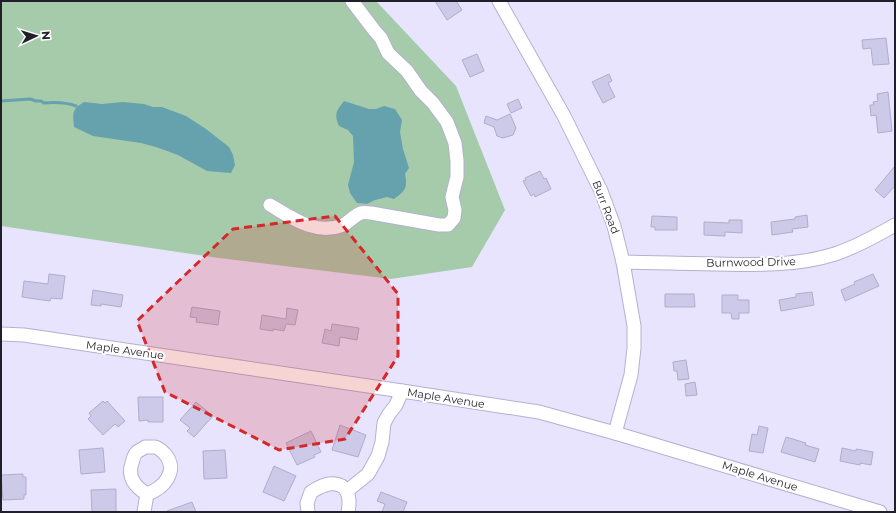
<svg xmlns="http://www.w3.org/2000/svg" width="896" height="513" viewBox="0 0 896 513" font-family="Montserrat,sans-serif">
<rect width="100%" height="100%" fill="#e8e4fe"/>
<!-- green -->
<path fill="#a5cbaa" d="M 1,1 L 376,1 L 456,86 L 505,210 L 472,267 L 391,279 L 219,258 L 1,226 Z"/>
<!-- water -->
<g fill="#66a1ae">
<path d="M 344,101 L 369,109 L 376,109 L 384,106 L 395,109 L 402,120 L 400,132 L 403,149 L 409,168 L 405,174 C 408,188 405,191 394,199 L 387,197 L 375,200 L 367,204 L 357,203 L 350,193 L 348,185 L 354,162 L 353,136 L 348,130 L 339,126 C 334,114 336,111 344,101 Z"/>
<path d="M 84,102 L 102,104 L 123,102 L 144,104 L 153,107 L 162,107 L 186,116 L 206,129 L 229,147 L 233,155 L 235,165 L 231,173 L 207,171 L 178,155 L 156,147 L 141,143 L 93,136 L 74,127 C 73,113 71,110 84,102 Z"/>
</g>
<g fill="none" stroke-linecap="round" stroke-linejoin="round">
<!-- stream -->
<path stroke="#66a1ae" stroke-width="3" d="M 1,101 L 30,99 L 36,101 L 41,101 L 44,103 C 56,102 65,102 76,106"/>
</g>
<!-- building -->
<g fill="#cdc9e9" stroke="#b0accb">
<path d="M 435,1 L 456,1 L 462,10 L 447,20 Z"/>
<path d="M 886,38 L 889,64 L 873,65 L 871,48 L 863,49 L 862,40 Z"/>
<path d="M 477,54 L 484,71 L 470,77 L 462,60 Z"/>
<path d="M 609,74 L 612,81 L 608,83 L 615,97 L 603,103 L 592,82 Z"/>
<path d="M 888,92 L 892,131 L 878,133 L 876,115 L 871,116 L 870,105 L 874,105 L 873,102 L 878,101 L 877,94 Z"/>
<path d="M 518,99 L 522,108 L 511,113 L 507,104 Z"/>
<path d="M 510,114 L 516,128 L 513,135 L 503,138 L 497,136 L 494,127 L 484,123 L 486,116 L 497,120 Z"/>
<path d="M 895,166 L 895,186 L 884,198 L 875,190 Z"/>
<path d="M 540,171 L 544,179 L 546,178 L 551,189 L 535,197 L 534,194 L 531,196 L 523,181 L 526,180 L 525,178 Z"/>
<path d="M 807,215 L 808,227 L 792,229 L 793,232 L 772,235 L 771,222 L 795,219 L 795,217 Z"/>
<path d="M 652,216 L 677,217 L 677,230 L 655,230 L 655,227 L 651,227 Z"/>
<path d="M 729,220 L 742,220 L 742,233 L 725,232 L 725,236 L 704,235 L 704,222 L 729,223 Z"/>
<path d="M 49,274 L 65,276 L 62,299 L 51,298 L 50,301 L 22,297 L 24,281 L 48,284 Z"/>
<path d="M 873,274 L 879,286 L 845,301 L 841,290 L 855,284 L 854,282 Z"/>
<path d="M 93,290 L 123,295 L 121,307 L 101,304 L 101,306 L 91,305 Z"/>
<path d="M 812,292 L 814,305 L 781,311 L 779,300 L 796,297 L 796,294 Z"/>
<path d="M 665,294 L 694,294 L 695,307 L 665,307 Z"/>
<path d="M 722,295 L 738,295 L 738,300 L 749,300 L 749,313 L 739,313 L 739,319 L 732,319 L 731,313 L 722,313 Z"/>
<path d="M 192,307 L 220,311 L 218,325 L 196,322 L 197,318 L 190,317 Z"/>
<path d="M 287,308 L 298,310 L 295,325 L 286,324 L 284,331 L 273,329 L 273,331 L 260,329 L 262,315 L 286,319 Z"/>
<path d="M 332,324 L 359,328 L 357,340 L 340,337 L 339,346 L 322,343 L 325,329 L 331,331 Z"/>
<path d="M 686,360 L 689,379 L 678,380 L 677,371 L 674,371 L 673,362 Z"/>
<path d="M 695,382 L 697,395 L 686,396 L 685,384 Z"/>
<path d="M 138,397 L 163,397 L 163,422 L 148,422 L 148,420 L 139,421 Z"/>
<path d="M 103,401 L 105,403 L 107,401 L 125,421 L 118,427 L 115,424 L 103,435 L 88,419 L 91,416 L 89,413 Z"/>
<path d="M 196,402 L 213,416 L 194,437 L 187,431 L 190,428 L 180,420 Z"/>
<path d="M 340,425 L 366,435 L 358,457 L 332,450 Z"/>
<path d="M 759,426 L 768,428 L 763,453 L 749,451 L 752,434 L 757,435 Z"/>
<path d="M 311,431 L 321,452 L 314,455 L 315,457 L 297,465 L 286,443 Z"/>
<path d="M 786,437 L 806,443 L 805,445 L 819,449 L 815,462 L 781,452 Z"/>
<path d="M 103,448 L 105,472 L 81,474 L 79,450 Z"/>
<path d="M 842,448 L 856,451 L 856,449 L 873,452 L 871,465 L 860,463 L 860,465 L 840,461 Z"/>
<path d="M 225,450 L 227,478 L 204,479 L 203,451 Z"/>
<path d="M 274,466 L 296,476 L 284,501 L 263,492 Z"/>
<path d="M 23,474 L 23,477 L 26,477 L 26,495 L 24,495 L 24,499 L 3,500 L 1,475 Z"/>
<path d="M 116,489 L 116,512 L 92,512 L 91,490 Z"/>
<path d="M 381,492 L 407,502 L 403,512 L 382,512 L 385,504 L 377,501 Z"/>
<path d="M 192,502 L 196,512 L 167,512 L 167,511 Z"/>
</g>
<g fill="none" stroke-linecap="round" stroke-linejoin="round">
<defs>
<g id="minor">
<path d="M 499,1 L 564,116 L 601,191 L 614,226 L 623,262 L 634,326 L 634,348 L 631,375 L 615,433"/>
<path d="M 270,205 C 292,218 316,236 343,225 C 349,222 355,215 361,213 C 364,212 368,213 371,213 L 439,225 L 448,225 L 454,218 L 455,210 L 452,197 L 457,177 L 457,161 L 455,143 L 447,122 L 433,103 L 421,91 L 407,71 L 388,53 L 381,38 L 374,30 L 352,1"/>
<path d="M 623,262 C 655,263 686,263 717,264 C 756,265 797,266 835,254 C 856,247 876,236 895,225"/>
<path d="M 1,334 L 24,335 L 402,391 L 539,412 L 615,433 L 880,512"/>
<path d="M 145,447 C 148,447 152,447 155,447 C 159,448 163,452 165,454 C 179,471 164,488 147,494 C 135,487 127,477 132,463 C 133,460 134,454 137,452 C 139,450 143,449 145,447 Z"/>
<path d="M 347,491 L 368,474 L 378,456 L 382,442 L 384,423 L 389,414 L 396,405 L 402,391"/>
<path d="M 144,512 L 147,494"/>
<path d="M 308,512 L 307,503 L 311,492 C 316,489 322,485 329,484 C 348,482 351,497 348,512"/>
</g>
</defs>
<!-- minor casing -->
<use href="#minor" stroke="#b5b0cf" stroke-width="15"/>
<!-- minor -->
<use href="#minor" stroke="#fff" stroke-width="13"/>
</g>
<!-- marked area -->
<path fill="#d62828" fill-opacity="0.2" stroke="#d62828" stroke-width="3" stroke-dasharray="8 5" stroke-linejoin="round" d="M 335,216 L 398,294 L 398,356 L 345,439 L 279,450 L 165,392 L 137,321 L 233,229 Z"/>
<g text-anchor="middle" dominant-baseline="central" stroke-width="4" stroke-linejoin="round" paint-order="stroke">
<!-- street labels -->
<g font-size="11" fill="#211f2a" stroke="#fff">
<text transform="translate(606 207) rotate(69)">Burr Road</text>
<text transform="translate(751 262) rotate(-1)">Burnwood Drive</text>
<text transform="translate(125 350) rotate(8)">Maple Avenue</text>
<text transform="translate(446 398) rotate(9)">Maple Avenue</text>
<text transform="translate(760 476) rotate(17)">Maple Avenue</text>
</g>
</g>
<!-- border -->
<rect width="896" height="513" fill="none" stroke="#211f2a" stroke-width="4"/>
<!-- north arrow -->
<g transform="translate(36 36) rotate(86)" stroke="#ffffff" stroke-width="3" paint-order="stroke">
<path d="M0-3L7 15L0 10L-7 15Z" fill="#211f2a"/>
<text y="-6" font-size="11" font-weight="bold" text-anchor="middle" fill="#211f2a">N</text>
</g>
</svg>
